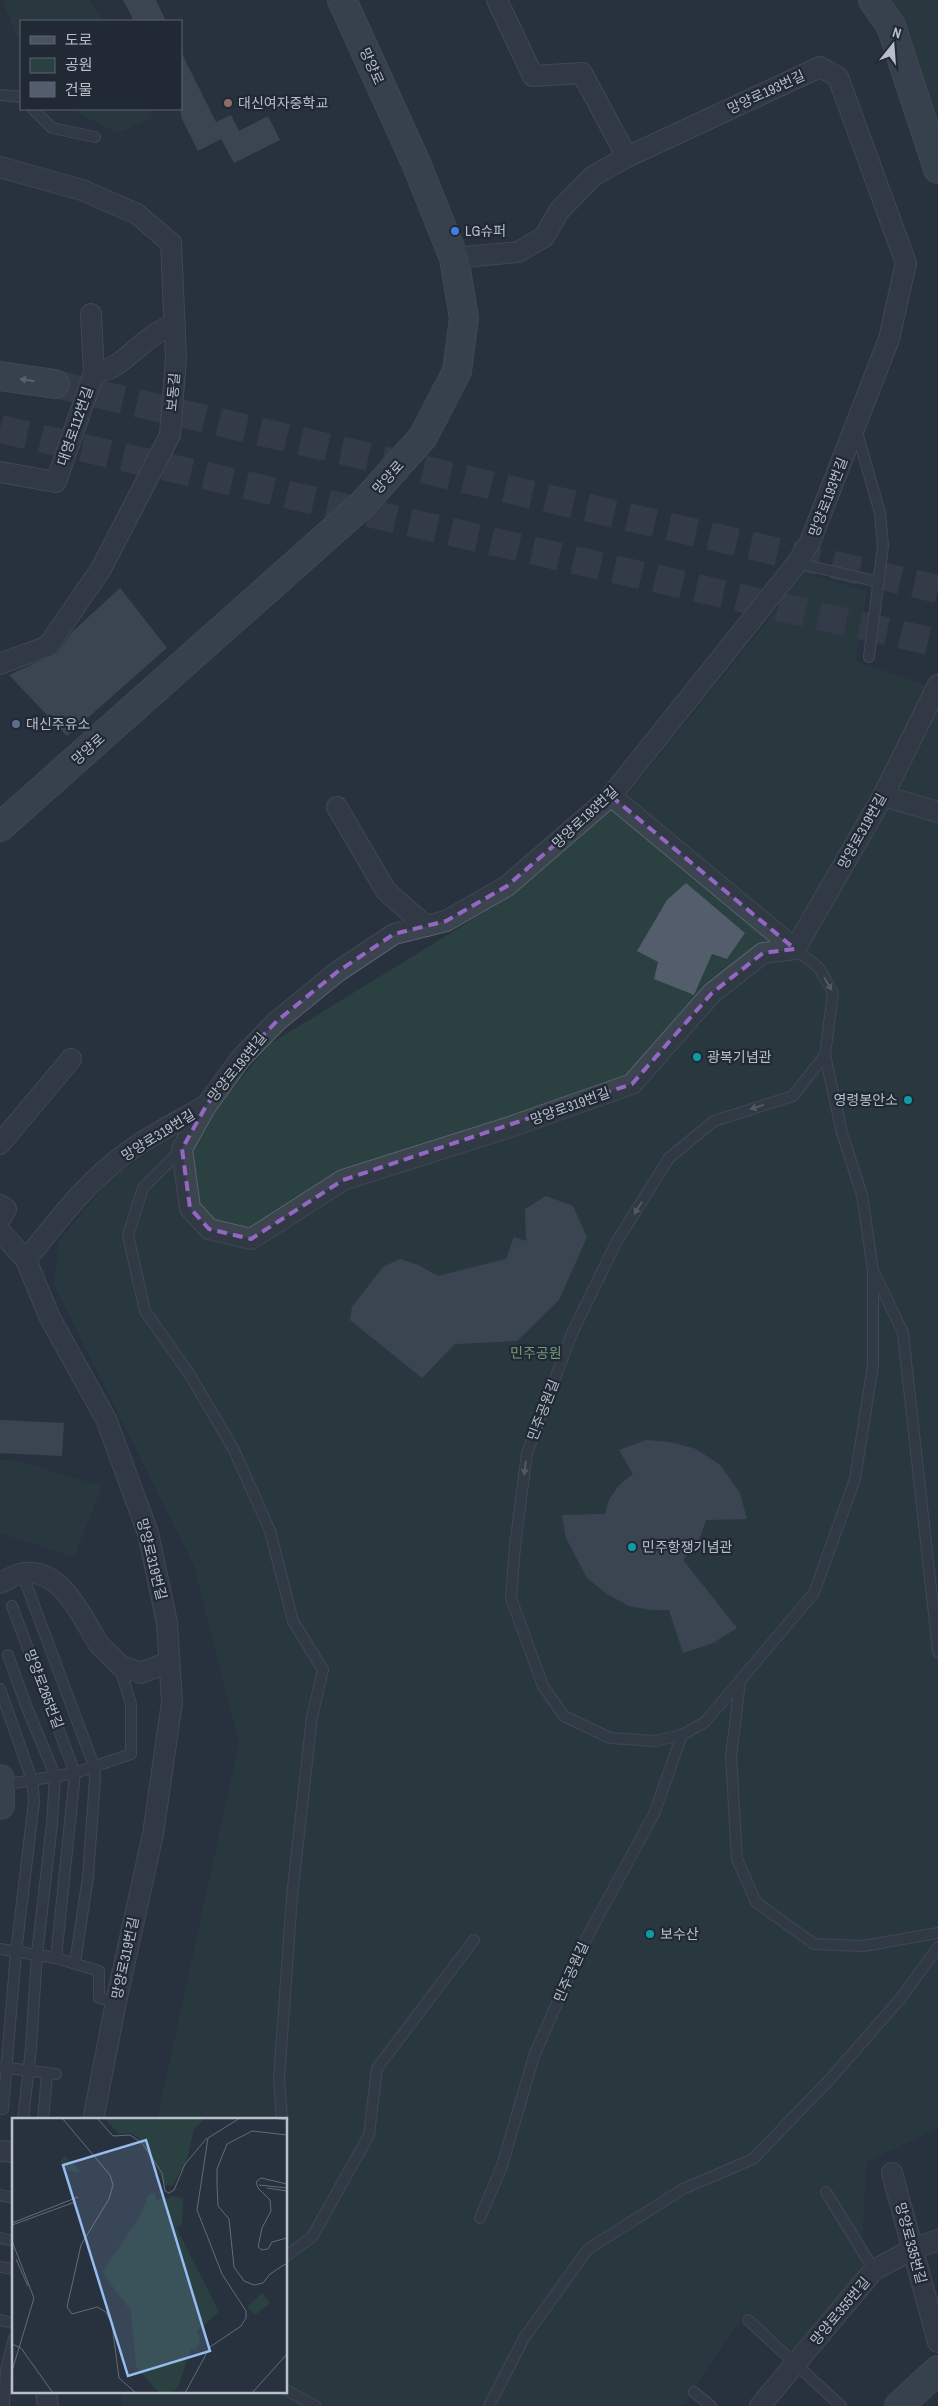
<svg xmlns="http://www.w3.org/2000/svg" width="938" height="2406" viewBox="0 0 938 2406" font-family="'Archivo Narrow','Noto Sans KR',sans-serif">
<rect width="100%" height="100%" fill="#28323e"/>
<!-- green -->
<g fill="#2b4040">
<path d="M 2,0 L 90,0 L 102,21 L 21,21 L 21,45 Z"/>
<path d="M 886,0 L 938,0 L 938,141 Z"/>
<path d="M 75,109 L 149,109 L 154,117 L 118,133 L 83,116 Z"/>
<path d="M 803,573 L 867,591 L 855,661 L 928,686 L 938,682 L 938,2128 L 866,2162 L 861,2274 L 797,2354 L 746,2311 L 683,2406 L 123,2406 L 120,2392 L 286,2392 L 286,2120 L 157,2120 L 239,1743 L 194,1566 L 54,1284 L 59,1241 L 111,1178 L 216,1109 L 270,1044 L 511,896 L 626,797 L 769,620 Z"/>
<path d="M 0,1460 L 14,1460 L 102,1486 L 74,1557 L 0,1533 Z"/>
</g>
<!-- building -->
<g fill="#535d6c">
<path d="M 123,0 L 156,0 L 166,21 L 134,21 Z"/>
<path d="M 181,52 L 216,122 L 231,115 L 239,131 L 268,116 L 280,140 L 234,163 L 221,139 L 198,151 L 181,117 Z"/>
<path d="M 120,588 L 167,648 L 67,736 L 9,675 L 57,653 L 72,632 Z"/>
<path d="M 686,883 L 745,933 L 727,959 L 712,954 L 694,995 L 654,979 L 658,962 L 637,951 L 667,900 Z"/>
<path d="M 546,1196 L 573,1206 L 587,1237 L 559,1300 L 517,1341 L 455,1344 L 422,1378 L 350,1320 L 352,1307 L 383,1267 L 400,1259 L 418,1265 L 438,1276 L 506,1259 L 514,1237 L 526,1241 L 525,1209 Z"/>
<path d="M 0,1420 L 64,1423 L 62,1456 L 0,1453 Z"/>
<path d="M 646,1440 L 670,1442 L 696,1449 L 720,1465 L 740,1493 L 747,1519 L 706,1520 L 698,1543 L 683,1560 L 737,1628 L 713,1643 L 683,1653 L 669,1610 L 651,1610 L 629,1606 L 607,1594 L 587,1578 L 566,1538 L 562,1515 L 605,1514 L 609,1500 L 619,1485 L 633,1474 L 619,1450 Z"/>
</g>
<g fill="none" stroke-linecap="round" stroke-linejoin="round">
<!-- secondary-tunnel -->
<g stroke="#3e4753" stroke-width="28" stroke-dasharray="28 14" stroke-linecap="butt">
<path d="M 55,384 L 938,589"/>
<path d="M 0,429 L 938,643"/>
</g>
<defs>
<g id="lane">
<path d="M 0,95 L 21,97"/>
<path d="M 33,109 L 52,128 L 95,137"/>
<path d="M 856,429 L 880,513 L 883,546 L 869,657"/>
<path d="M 797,563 L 879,582"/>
<path d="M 795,949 L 819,968 L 833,993 L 825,1055 L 793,1096 L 714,1121 L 669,1158 L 617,1241 L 572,1333 L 527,1453 L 515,1546 L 511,1598 L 543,1686 L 564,1716 L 610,1738 L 655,1741 L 682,1735 L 705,1722 L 814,1593 L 855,1479 L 873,1365 L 873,1270 L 862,1195 L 842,1133 L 825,1055"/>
<path d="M 182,1149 L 143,1188 L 128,1235 L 145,1311 L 190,1375 L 234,1450 L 270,1531 L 293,1621 L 323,1670 L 312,1717 L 292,1897 L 279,2079 L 282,2120"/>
<path d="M 875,1274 L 903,1333 L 938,1652"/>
<path d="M 22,1573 L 94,1766 L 95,1779 L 88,1877 L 75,1963"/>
<path d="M 12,1606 L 75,1773 L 56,1958"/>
<path d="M 8,1655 L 27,1708 L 55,1775 L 52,1824 L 37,1954 L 31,2048 L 23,2120"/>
<path d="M 740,1682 L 731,1757 L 737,1859 L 756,1902 L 814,1944 L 863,1946 L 938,1933"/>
<path d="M 0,1689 L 32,1780 L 34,1801 L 16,1952 L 3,2109"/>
<path d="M 2,1785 L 75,1773 L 131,1754 L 131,1704 L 119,1665"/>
<path d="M 0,1949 L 56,1958 L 99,1971 L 99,1998 L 116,2002"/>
<path d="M 0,2067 L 56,2074"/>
<path d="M 43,2120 L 47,2074"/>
<path d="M 826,2192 L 874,2270"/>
<path d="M 0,2195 L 14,2198"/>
<path d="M 480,2218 L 502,2166 L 534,2056 L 580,1950 L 654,1814 L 682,1735"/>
<path d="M 0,2238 L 14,2241"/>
<path d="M 286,2256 L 312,2237 L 369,2135 L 377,2068 L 474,1940"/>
<path d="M 0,2267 L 14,2269"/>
<path d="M 0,2320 L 14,2323"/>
<path d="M 748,2320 L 841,2406"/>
<path d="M 286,2390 L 315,2406"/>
<path d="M 694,2392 L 711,2406"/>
<path d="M 4,2406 L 6,2369 L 14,2338"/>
<path d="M 489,2406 L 524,2338 L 588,2249 L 683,2189 L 753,2159 L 831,2078 L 901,1998 L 938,1947"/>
</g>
<g id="street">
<path d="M 497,0 L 533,76 L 582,73 L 627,157"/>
<path d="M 0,167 L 82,190 L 137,214 L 171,243 L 176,358 L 170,435 L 101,569 L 48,646 L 0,664"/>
<path d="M 454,258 L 518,252 L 544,237 L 559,211 L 593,176 L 627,157 L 820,67 L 838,77 L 906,263 L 889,339 L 810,542 L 797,563 L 611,796 L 507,886 L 446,921 L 394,934 L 337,972 L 277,1021 L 241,1058 L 206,1106 L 182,1149 L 190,1208 L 209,1229 L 251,1239 L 343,1180 L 510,1127 L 632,1084 L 712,993 L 763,953 L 795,949 L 883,796 L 938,685"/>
<path d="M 94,373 C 100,371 107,370 113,367 C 135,353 148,334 175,324"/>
<path d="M 0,472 L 56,482 L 94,373 L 91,314"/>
<path d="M 611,796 L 795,949"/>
<path d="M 883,796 L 938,812"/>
<path d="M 337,807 L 386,891 L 426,926"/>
<path d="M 0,1144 L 71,1059"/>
<path d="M 0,1205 L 6,1209 L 0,1219"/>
<path d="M 0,1231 L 26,1260"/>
<path d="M 0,1583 C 7,1580 17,1573 25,1573 C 62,1569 82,1617 98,1643 C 104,1651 113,1656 119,1665 L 141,1673 L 169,1662"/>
<path d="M 93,2120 L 116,2002 L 153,1834 L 172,1702 L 167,1623 L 148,1533 L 106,1419 L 50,1318 L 26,1260 C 58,1220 89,1178 132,1149 C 155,1133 181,1120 205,1106"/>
<path d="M 0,2151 L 14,2152"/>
<path d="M 892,2173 L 938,2342"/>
<path d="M 46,2392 L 48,2406"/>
<path d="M 760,2406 L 874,2270 L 913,2249 L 938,2240"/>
</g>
<g id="secondary">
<path d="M 873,0 L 891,26 L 938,169"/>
<path d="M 0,376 L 55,384"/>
<path d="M 0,827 L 362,505 L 423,437 L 457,371 L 464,318 L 454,258 L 416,163 L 342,0"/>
<path d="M 0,1779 L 0,1805"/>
<path d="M 899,2406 L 938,2370"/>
</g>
</defs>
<!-- lane casing -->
<use href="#lane" stroke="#59626c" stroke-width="12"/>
<!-- street casing -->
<use href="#street" stroke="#59626c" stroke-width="22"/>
<!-- secondary casing -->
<use href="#secondary" stroke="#59626c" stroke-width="30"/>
<!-- lane -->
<use href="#lane" stroke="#3c444f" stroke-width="10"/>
<!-- street -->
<use href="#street" stroke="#3c444f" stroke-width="20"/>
<!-- secondary -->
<use href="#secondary" stroke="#4a5361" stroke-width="28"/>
</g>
<!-- one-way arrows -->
<defs><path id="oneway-solid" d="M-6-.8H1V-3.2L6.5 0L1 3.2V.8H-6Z" transform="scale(1.25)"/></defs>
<use fill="#9299a5" href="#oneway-solid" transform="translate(27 380) rotate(-171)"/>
<g fill="#808892">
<use href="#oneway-solid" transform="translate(828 984) rotate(59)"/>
<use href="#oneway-solid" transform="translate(757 1107) rotate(162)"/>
<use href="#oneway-solid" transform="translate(638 1208) rotate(122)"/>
<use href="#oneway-solid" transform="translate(525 1468) rotate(97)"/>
</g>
<!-- marked area -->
<path d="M0 0H938V2406H0ZM 611,796 L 795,949 L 763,953 L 712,993 L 632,1084 L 343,1180 L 251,1239 L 209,1229 L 190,1208 L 182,1149 L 206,1106 L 241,1058 L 277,1021 L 337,972 L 394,934 L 446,921 L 507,886 Z" fill="#28323e" fill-opacity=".55" fill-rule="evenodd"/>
<path fill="none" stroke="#9367c3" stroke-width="4" stroke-dasharray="10 6" stroke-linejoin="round" d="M 611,796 L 795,949 L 763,953 L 712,993 L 632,1084 L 343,1180 L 251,1239 L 209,1229 L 190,1208 L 182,1149 L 206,1106 L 241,1058 L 277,1021 L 337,972 L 394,934 L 446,921 L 507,886 Z"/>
<!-- markers -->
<circle fill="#8d6e63" stroke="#202934" stroke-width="2" cx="228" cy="103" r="5"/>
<circle fill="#3f7fe0" stroke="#202934" stroke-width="2" cx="455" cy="231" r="5"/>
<circle fill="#5c6f8a" stroke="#202934" stroke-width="2" cx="16" cy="724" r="5"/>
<g fill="#0f9aa8" stroke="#202934" stroke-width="2">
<circle cx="697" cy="1057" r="5"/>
<circle cx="908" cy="1100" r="5"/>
<circle cx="632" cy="1547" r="5"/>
<circle cx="650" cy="1934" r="5"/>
</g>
<g text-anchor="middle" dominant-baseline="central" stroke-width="4.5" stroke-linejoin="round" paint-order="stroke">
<!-- street labels -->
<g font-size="14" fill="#b8bfc9" stroke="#202934">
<text transform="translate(372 66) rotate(66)">망양로</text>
<text transform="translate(766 92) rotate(-25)">망양로193번길</text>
<text transform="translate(173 392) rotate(-85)">보동길</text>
<text transform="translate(75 426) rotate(-71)">대영로112번길</text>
<text transform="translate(388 477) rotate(-48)">망양로</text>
<text transform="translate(828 497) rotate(-69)">망양로193번길</text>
<text transform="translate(88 749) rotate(-42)">망양로</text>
<text transform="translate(585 817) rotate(-43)">망양로193번길</text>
<text transform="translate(862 831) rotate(-61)">망양로319번길</text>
<text transform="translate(237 1067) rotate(-51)">망양로193번길</text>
<text transform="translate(570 1106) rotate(-20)">망양로319번길</text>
<text transform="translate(158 1135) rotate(-32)">망양로319번길</text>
<text transform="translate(543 1410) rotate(-69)">민주공원길</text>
<text transform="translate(152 1559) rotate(76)">망양로319번길</text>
<text transform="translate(44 1689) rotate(69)">망양로265번길</text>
<text transform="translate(125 1958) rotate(-78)">망양로319번길</text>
<text transform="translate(571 1972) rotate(-66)">민주공원길</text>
<text transform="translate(911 2243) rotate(75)">망양로335번길</text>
<text transform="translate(840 2311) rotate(-50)">망양로355번길</text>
</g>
<!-- poi labels -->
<g font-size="14" fill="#b8bfc9" stroke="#202934" text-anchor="start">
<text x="238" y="103">대신여자중학교</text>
<text x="465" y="231">LG슈퍼</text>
<text x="26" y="724">대신주유소</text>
<text x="707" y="1057">광복기념관</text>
<text x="898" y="1100" text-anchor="end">영령봉안소</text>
<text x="642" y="1547">민주항쟁기념관</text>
<text x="660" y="1934">보수산</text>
</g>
<!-- park labels -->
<g font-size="14" fill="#719879" stroke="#202934">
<text x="536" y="1353">민주공원</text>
</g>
</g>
<!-- overview -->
<g transform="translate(12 2118)">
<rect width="275" height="275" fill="#28323e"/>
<path d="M 92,0 L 194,0 L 182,11 L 175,41 L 161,67 L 153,67 L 131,24 L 119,15 L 107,16 ZM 53,38 L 68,53 L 65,55 L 56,52 L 48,43 ZM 143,75 L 144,82 L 162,78 L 171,81 L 170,106 L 164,109 L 207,194 L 185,213 L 188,223 L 184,232 L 179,230 L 166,270 L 157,275 L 147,275 L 124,249 L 119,193 L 90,154 L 127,100 L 137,76 ZM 250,175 L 258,185 L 243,197 L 235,189 Z" fill="#2b4040"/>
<path fill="none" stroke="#626a76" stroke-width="1" d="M 50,0 L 98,57 L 101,67 L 97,81 L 69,127 L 55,189 L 60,196 L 85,189 L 94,194 L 100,206 L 107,260 L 124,275M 85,0 L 101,18 L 118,17 L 130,25 L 150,55 L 153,73 L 157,75 L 162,72 L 173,46 L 195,20M 260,0 L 275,2M 275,17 L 240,13 L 215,26 L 205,51 L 205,66 L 206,88 L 217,101 L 222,149 L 232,163 L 242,167 L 251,165 L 258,156 L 275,145M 275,66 L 249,60 L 244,64 L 246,70 L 258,82 L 259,93 L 250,110 L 246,129 L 250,132 L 256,131 L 260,124 L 275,120M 247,67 L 275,70M 255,70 L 275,73M 0,105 L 66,79M 0,107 L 63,84M 0,123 L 22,180 L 0,253M 4,141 L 16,168M 0,226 L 9,230 L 41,275M 173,275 L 198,229 L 229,208 L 234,200 L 234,193 L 210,156 L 185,92 L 196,20 L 228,0M 240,275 L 275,236"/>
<path fill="#96bcf0" fill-opacity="0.15" stroke="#96bcf0" stroke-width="2.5" d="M 134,22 L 198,233 L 116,258 L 51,47 Z"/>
<rect width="275" height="275" fill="none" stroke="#b8bfc9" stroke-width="2.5"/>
</g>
<!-- legend -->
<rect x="20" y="20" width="162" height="90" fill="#202934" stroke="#5d6570"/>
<rect x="30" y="36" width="25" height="8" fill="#4a5361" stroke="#5d6570"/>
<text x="65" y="45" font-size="15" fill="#b8bfc9">도로</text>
<rect x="30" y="58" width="25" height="15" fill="#2b4040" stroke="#5d6570"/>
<text x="65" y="70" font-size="15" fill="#b8bfc9">공원</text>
<rect x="30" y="82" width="25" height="15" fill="#535d6c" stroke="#5d6570"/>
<text x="65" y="95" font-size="15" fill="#b8bfc9">건물</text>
<!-- north arrow -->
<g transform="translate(893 45) rotate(17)" stroke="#202934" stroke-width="4" paint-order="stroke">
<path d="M0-4L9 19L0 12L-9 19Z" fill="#b8bfc9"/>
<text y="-8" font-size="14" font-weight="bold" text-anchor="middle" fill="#b8bfc9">N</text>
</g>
</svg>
